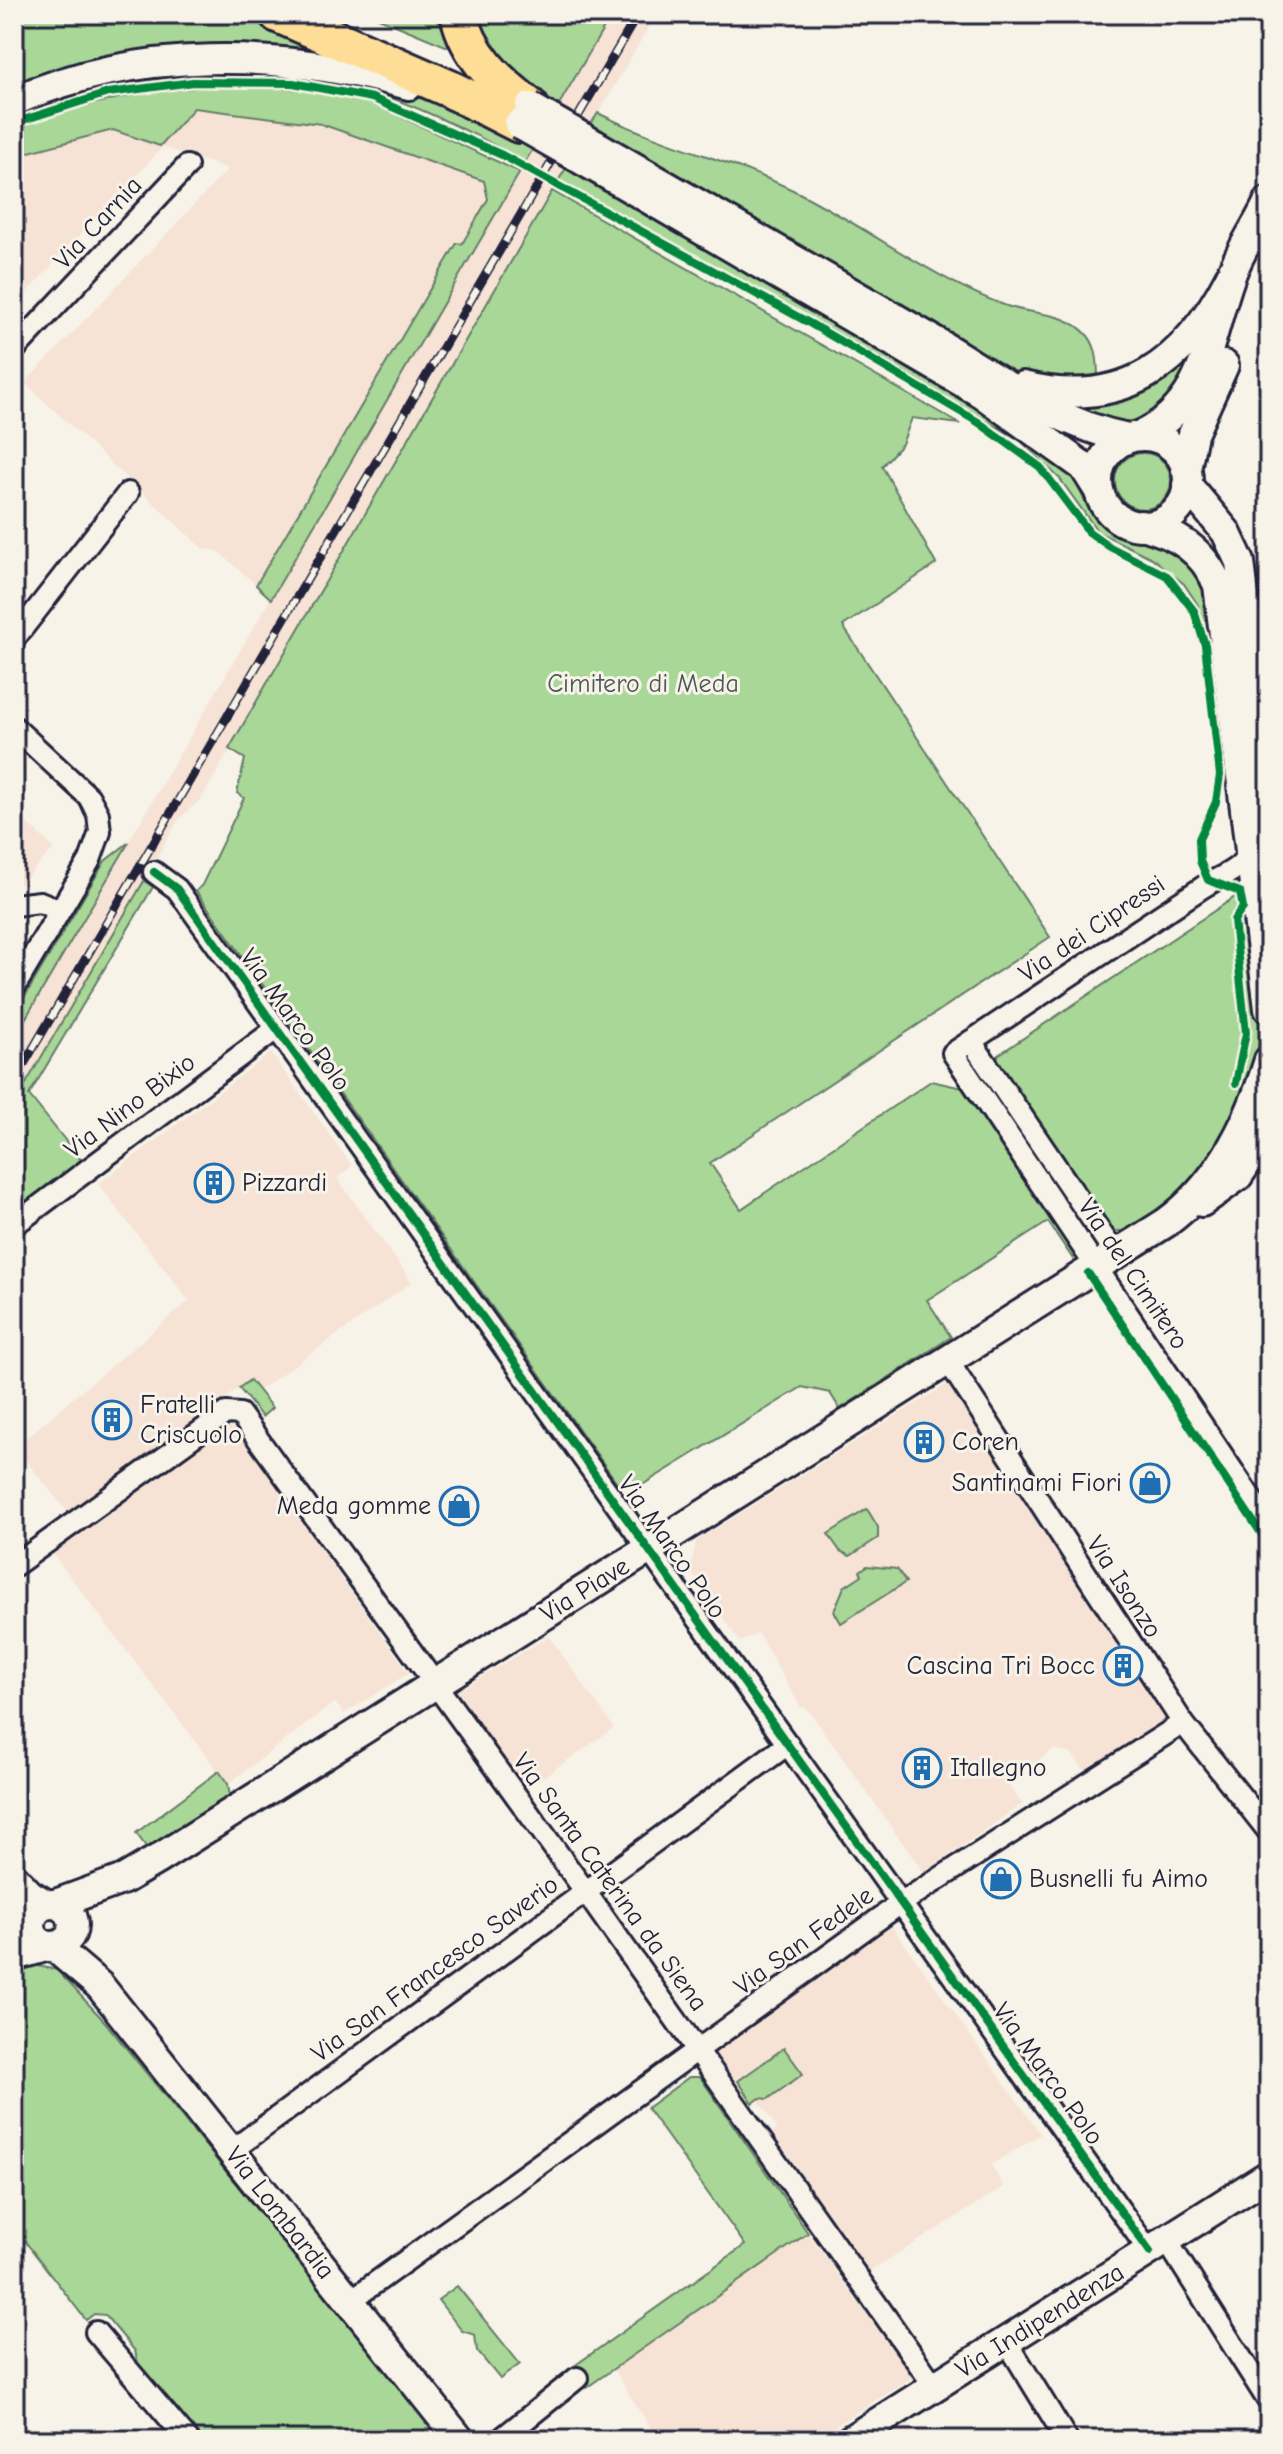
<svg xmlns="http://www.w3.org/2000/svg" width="1283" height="2454" viewBox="0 0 1283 2454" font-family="'Comic Neue',sans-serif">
<rect width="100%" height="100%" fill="#f7f3e8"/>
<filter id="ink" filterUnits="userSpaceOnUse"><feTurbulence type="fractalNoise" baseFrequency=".0125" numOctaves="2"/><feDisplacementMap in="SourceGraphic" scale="16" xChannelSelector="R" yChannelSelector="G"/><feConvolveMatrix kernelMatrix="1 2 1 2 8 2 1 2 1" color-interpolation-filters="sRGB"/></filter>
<g filter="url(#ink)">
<!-- built -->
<g fill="#f6e3d5">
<path d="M 612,14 L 656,14 L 202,798 L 179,819 L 14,1104 L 14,1038 Z"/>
<path d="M 193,108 L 293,119 L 369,138 L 485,181 L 488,199 L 462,245 L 457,243 L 256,585 L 218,551 L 203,549 L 25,383 L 228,169 L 163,147 L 14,306 L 14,156 L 113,130 L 160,146 Z"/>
<path d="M 14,811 L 54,848 L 14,891 Z"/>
<path d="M 271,1053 L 352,1166 L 337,1178 L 412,1282 L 258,1391 L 250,1380 L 69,1514 L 15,1447 L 189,1301 L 98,1184 Z"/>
<path d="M 952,1381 L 1167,1718 L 1084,1770 L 1072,1754 L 1054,1749 L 1007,1782 L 1022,1804 L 924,1873 L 812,1715 L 804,1706 L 801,1708 L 758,1633 L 740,1642 L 690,1571 L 696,1541 Z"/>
<path d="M 228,1427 L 235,1429 L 409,1673 L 344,1714 L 335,1702 L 228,1784 L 53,1554 Z"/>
<path d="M 549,1636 L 614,1728 L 526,1789 L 457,1692 Z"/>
<path d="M 891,1925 L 1041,2134 L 991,2165 L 1004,2187 L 870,2271 L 772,2133 L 777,2128 L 758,2100 L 753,2103 L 713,2052 Z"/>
<path d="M 808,2233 L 913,2377 L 813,2440 L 658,2440 L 612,2367 Z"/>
<path d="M 909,2425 L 918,2440 L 884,2440 L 908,2425 Z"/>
</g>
<!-- green -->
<g fill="#a8d797" stroke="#657c69" stroke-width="2">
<path d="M 14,14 L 246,14 L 342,53 L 14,91 Z"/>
<path d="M 369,14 L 449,14 L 455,50 Z"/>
<path d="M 468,14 L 612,14 L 557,108 L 525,89 Z"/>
<path d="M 255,67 L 402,92 L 450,108 L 533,149 L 525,162 C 478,135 400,96 347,85 C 236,62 119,77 14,118 L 14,109 L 103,80 Z"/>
<path d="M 226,86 C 276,87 324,89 373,104 L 520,172 L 271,599 L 256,585 L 457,243 L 462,244 L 488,199 L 484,181 L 321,124 L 194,108 L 160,146 L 113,130 L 14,156 L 14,130 C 83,101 151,89 226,86 Z"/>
<path d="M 598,113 C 663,146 736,161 801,194 C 869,229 932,278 1004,305 C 1032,316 1066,310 1088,336 C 1098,348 1098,367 1098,382 L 1019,374 L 1005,366 L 678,174 L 589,127 Z"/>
<path d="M 566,168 L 576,174 L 578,171 L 965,397 L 1073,476 L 1089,510 L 1104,528 L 1123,537 L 1167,547 L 1187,561 L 1205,587 L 1216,658 L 1213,658 L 1198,605 L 1184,584 L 1152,558 L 1098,532 L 1060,479 L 1021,441 L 822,324 L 558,181 Z"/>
<path d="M 552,191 L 960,424 L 912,418 L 902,444 L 882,466 L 936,564 L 843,626 L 1050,937 L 710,1163 L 741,1209 L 931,1081 L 967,1089 L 1076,1247 L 1073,1259 L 1048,1222 L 927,1300 L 951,1337 L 840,1409 L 830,1393 L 802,1387 L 639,1487 L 618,1484 L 196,891 L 202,885 L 244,798 L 237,793 L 245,759 L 229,749 Z"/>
<path d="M 1198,344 L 1188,383 L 1143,421 L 1113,425 L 1062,404 Z"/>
<circle cx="1143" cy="481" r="28"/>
<path d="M 129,842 L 14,1038 L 14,1015 L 105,861 Z"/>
<path d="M 144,881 L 153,887 L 29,1095 L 81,1160 L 14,1212 L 14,1104 Z"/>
<path d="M 1238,895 L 1240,907 L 1246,906 L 1260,1019 L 1258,1066 L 1252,1088 L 1200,1177 L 1128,1231 L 1110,1231 L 997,1063 L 998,1055 Z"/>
<path d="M 250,1380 L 272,1408 L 262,1417 L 239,1388 Z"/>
<path d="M 867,1509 L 878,1527 L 878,1538 L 850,1556 L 840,1551 L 828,1534 Z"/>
<path d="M 867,1566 L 897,1569 L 906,1582 L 841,1623 L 834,1611 L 844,1587 L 862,1575 L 860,1571 Z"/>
<path d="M 219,1771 L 228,1784 L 230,1797 L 147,1848 L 136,1833 Z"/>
<path d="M 33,1965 L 57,1970 L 106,2023 L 443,2440 L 198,2440 L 140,2371 L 135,2351 L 105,2315 L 94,2314 L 86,2320 L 14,2227 L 14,1974 Z"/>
<path d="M 784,2048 L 803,2074 L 768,2099 L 760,2098 L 753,2103 L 738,2081 Z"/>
<path d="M 689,2077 L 700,2077 L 808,2233 L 586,2388 L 570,2369 L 745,2245 L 647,2108 Z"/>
<path d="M 457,2286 L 520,2364 L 500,2379 L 477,2351 L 475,2335 L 462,2331 L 438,2300 Z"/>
</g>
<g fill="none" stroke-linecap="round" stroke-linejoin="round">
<defs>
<g id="street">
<path d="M 14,350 L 187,166"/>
<path d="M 14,639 L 128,493"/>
<path d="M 14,727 L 89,797 L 98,814 L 100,832 L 90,860 L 14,988"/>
<path d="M 1250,845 C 1246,870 1222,875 1203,887 L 953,1053 L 1269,1525"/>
<path d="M 154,872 L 177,889 L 1150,2252"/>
<path d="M 14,905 L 40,902 L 60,910"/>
<path d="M 971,1041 L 1116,1255"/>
<path d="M 14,1225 L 276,1029"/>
<path d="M 948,1361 L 1183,1723 L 1269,1832"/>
<path d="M 14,1566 L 226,1413 L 240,1414 L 585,1891 L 935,2387"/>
<path d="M 14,1872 L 32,1891 L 52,1903"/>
<path d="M 22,1882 L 33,1915"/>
<path d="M 231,2151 L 788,1744"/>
<path d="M 1167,2241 L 1269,2402"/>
<path d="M 350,2301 L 901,1903 L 1183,1723"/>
<path d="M 96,2332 L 188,2440"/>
<path d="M 1007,2342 L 1067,2440"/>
<path d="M 500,2440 L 577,2378"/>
</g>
<g id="secondary">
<path d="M 14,101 C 137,46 281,50 409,85"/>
<path d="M 594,144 C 707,209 820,274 933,340 C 996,377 1054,424 1128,438"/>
<path d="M 584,161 L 981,393 L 1084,467 L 1099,491"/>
<path d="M 1023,386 C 1124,411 1185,364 1230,277"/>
<path d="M 1139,436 C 1206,406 1208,339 1230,278 C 1239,251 1257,227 1269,201"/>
<circle cx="1143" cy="481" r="45"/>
<path d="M 1186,469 L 1193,434 L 1224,365"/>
<path d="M 1187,485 L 1226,532 L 1240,562 L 1269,807"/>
<path d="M 1141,525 C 1177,534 1203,550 1218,585 L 1269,1009"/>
<path d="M 1202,1202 L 1238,1176 L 1269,1130"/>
<path d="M 56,1904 L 124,1879 L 158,1859 L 1167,1222 C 1220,1183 1250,1122 1269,1060"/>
<circle cx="52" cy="1925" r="21"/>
<path d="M 53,1946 L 100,1986 L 460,2440"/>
<path d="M 14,1956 L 49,1946"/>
<path d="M 850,2440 L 1269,2175"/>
</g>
<g id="highway">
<path d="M 278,14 L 450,89 L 519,124"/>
<path d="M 459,14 C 468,55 497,82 530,107"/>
</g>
</defs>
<!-- street casing -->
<use href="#street" stroke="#22223b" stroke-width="26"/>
<!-- secondary casing -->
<use href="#secondary" stroke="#22223b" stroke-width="34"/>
<!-- highway casing -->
<use href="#highway" stroke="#22223b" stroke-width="42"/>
<!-- street -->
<use href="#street" stroke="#f7f3e8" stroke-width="20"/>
<!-- secondary -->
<use href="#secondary" stroke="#f7f3e8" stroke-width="28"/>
<!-- highway -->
<use href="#highway" stroke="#fede96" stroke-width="36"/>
<defs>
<path id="rail" d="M 14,1081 L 638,14"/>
</defs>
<!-- rail casing -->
<use href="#rail" stroke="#22223b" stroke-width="9"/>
<!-- rail -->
<use href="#rail" stroke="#f7f3e8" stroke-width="6" stroke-dasharray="18" stroke-linecap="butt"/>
<defs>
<g id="secondary-bridge">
<path d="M 530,107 L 594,144"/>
<path d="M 519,124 L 584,161"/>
</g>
</defs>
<!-- secondary-bridge casing -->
<use href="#secondary-bridge" stroke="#22223b" stroke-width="34" stroke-linecap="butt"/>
<!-- secondary-bridge -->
<use href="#secondary-bridge" stroke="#f7f3e8" stroke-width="28"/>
<defs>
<g id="cycleway">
<path d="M 14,123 L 108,93 L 193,82 L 293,83 L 372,98 L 502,155 L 811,324 L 978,422 L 1040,467 L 1089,532 L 1110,547 L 1167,576 L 1194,611 L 1205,645 L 1220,775 L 1216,802 L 1199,839 L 1200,861 L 1208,880 L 1240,892 L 1243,908 L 1234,920 L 1246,1033 L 1236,1083"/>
<path d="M 154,872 L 177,889 L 1150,2252"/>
<path d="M 1088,1273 L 1269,1545"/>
</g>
</defs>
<!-- cycleway casing -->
<use href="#cycleway" stroke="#f7f3e8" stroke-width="13"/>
<!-- cycleway -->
<use href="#cycleway" stroke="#00873e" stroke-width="8"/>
</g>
</g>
<!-- icons -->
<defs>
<symbol id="building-ring" viewBox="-11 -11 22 22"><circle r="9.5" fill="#f7f3e8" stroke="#1f6fb2" stroke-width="1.5"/><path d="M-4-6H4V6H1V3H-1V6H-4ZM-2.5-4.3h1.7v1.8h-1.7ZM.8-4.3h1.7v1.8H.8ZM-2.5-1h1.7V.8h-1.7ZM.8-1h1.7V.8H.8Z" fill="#1f6fb2"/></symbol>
<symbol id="shop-ring" viewBox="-11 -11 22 22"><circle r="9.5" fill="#f7f3e8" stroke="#1f6fb2" stroke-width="1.5"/><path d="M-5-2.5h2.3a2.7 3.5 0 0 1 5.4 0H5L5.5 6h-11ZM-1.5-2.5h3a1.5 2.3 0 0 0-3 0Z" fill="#1f6fb2"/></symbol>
</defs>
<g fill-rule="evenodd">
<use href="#building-ring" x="192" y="1161" width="44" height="44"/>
<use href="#building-ring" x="90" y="1398" width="44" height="44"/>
<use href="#building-ring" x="902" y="1420" width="44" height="44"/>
<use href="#shop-ring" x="1128" y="1461" width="44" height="44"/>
<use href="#shop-ring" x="437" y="1484" width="44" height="44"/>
<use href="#building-ring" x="1101" y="1644" width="44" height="44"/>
<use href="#building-ring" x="900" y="1746" width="44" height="44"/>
<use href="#shop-ring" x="979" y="1857" width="44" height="44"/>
</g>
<g text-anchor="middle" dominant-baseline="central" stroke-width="6" stroke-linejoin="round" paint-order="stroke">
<!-- street labels -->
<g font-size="26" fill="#22223b" stroke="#f7f3e8">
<text transform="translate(98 223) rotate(-47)">Via Carnia</text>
<text transform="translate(1092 929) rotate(-34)">Via dei Cipressi</text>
<text transform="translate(295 1020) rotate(54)">Via Marco Polo</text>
<text transform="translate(130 1106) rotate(-37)">Via Nino Bixio</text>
<text transform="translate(1133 1274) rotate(56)">Via del Cimitero</text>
<text transform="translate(672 1547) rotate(55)">Via Marco Polo</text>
<text transform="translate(1124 1587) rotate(57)">Via Isonzo</text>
<text transform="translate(585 1590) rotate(-32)">Via Piave</text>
<text transform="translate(610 1882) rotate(54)">Via Santa Caterina da Siena</text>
<text transform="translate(804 1941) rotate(-36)">Via San Fedele</text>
<text transform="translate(435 1969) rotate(-36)">Via San Francesco Saverio</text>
<text transform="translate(1048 2074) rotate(54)">Via Marco Polo</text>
<text transform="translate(280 2213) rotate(52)">Via Lombardia</text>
<text transform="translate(1040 2321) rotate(-32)">Via Indipendenza</text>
</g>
<!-- park labels -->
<g font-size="26" fill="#4a5857" stroke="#f7f3e8">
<text x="643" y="684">Cimitero di Meda</text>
</g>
<!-- poi labels -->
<g font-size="26" fill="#22223b" stroke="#f7f3e8" text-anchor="start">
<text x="242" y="1183">Pizzardi</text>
<text x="140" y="1405">Fratelli<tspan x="140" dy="30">Criscuolo</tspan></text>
<text x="952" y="1442">Coren</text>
<text x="1122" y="1483" text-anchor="end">Santinami Fiori</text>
<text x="431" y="1506" text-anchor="end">Meda gomme</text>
<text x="1095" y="1666" text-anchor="end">Cascina Tri Bocc</text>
<text x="950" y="1768">Itallegno</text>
<text x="1029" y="1879">Busnelli fu Aimo</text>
</g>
</g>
<!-- margin -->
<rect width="1283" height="2454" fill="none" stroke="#f7f3e8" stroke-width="48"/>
<rect x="24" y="24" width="1235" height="2406" fill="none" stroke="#22223b" stroke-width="3" filter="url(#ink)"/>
</svg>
